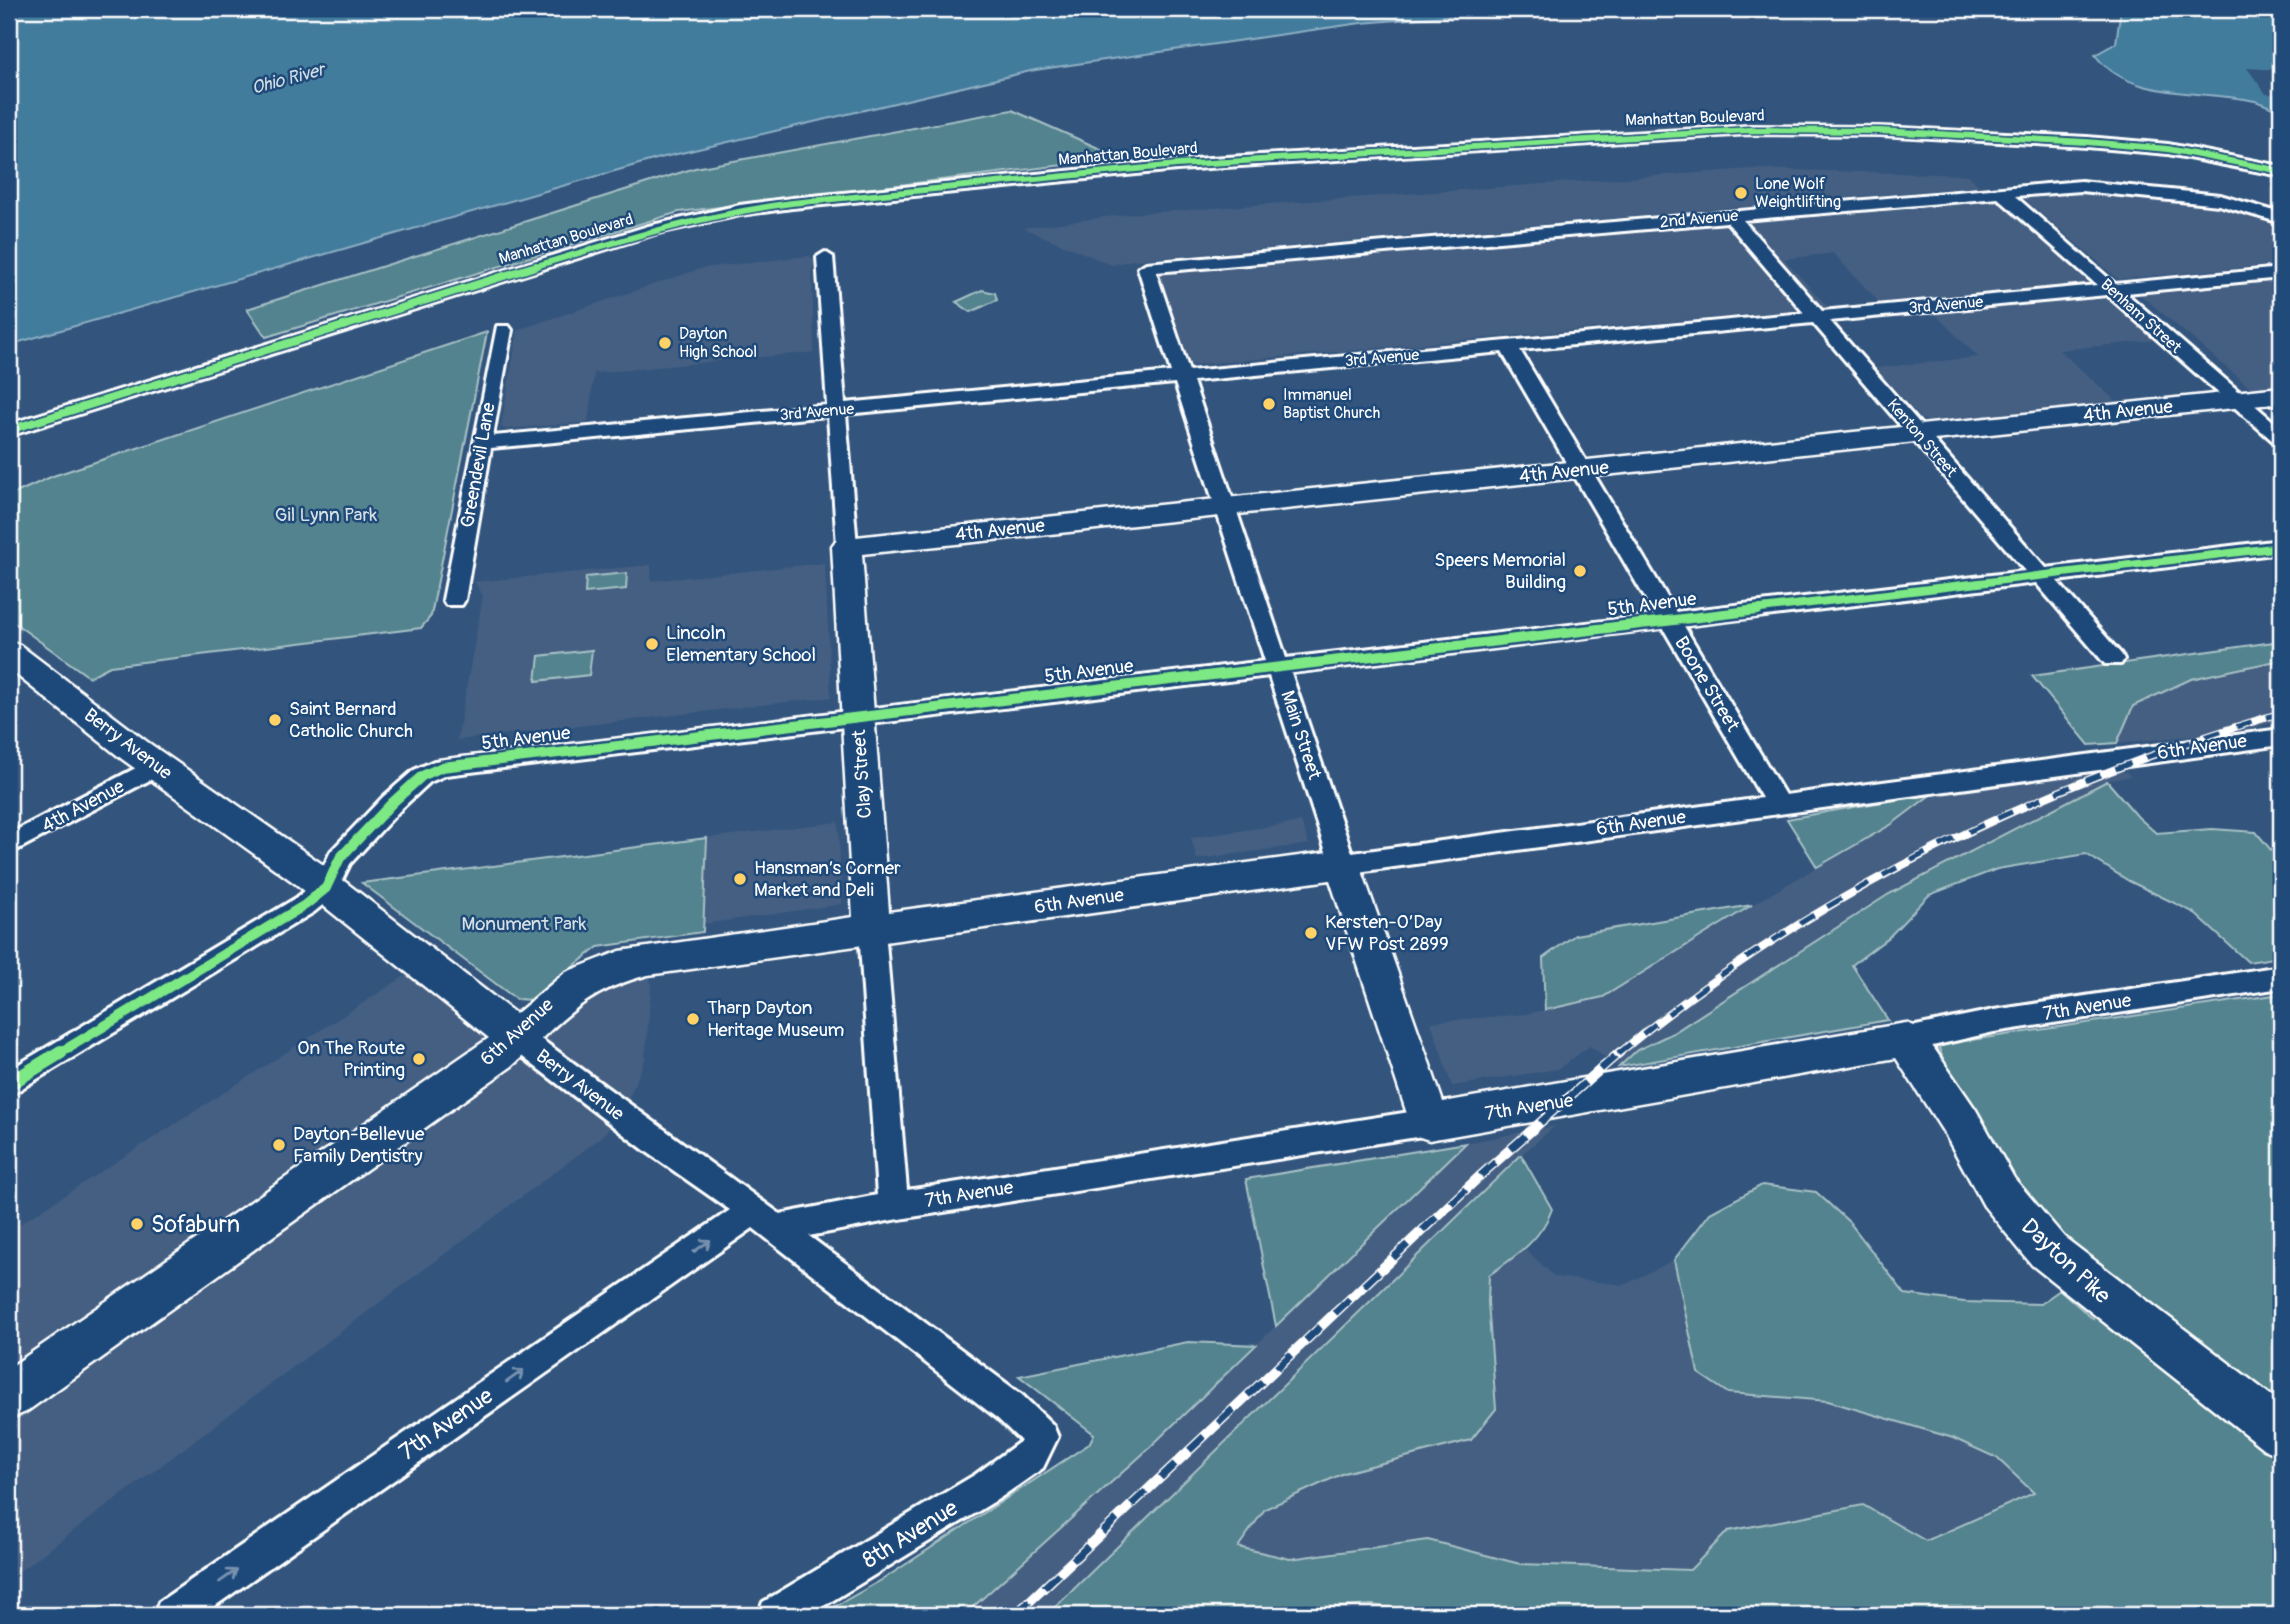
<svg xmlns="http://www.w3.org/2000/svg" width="2290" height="1624" viewBox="0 0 2290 1624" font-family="Pangolin,sans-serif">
<rect width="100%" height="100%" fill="#33557d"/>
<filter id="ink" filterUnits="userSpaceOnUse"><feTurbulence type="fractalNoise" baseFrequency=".0143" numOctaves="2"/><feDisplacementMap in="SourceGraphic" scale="14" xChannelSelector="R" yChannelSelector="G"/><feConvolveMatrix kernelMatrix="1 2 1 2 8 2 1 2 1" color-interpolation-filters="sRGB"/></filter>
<g filter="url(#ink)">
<!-- built -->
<g fill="#455f82">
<path d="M 1752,169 L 1967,175 L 1980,186 L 1133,260 L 1112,265 L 1023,228 L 1130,214 Z"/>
<path d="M 2079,188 L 2234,205 L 2281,221 L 2281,264 L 2118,279 L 2017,193 Z"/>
<path d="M 1995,199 L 2089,279 L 2089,283 L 1879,302 L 1833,253 L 1784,259 L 1828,307 L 1191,365 L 1159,273 Z"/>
<path d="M 809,256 L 815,260 L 812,270 L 814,352 L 594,373 L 588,422 L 506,429 L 501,427 L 518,330 L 703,268 Z"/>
<path d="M 2281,278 L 2281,385 L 2251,388 L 2136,291 Z"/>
<path d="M 2101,295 L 2108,297 L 2157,340 L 2059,350 L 2117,402 L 1928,421 L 1921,419 L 1876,368 L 1978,357 L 1933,312 Z"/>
<path d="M 825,563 L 831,697 L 457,740 L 483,596 L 475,582 L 651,565 L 651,581 Z"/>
<path d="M 2281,660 L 2281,720 L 2244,731 L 2117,743 L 2133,706 L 2191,679 Z"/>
<path d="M 2126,772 L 2131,776 L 2107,781 L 1889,894 L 1673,1033 L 1637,1050 L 1619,1067 L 1590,1046 L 1558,1069 L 1452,1086 L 1431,1022 L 1527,1014 L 1603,997 L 1752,905 L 1892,824 L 1933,793 L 1991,781 L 2067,773 Z"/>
<path d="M 838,822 L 842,904 L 703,924 L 707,838 Z"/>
<path d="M 1301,822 L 1309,844 L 1197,859 L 1191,838 Z"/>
<path d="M 648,960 L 651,987 L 645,1060 L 621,1116 L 599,1139 L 9,1579 L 9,1231 L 422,965 L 517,1037 Z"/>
<path d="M 1555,1126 L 1521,1155 L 1047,1615 L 964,1615 L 1145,1452 L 1466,1143 Z"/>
<path d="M 1525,1249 L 1555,1277 L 1624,1285 L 1674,1260 L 1698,1373 L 1728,1392 L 1828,1401 L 1953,1438 L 1997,1458 L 2034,1492 L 1926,1542 L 1863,1505 L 1728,1531 L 1690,1570 L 1520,1564 L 1428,1540 L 1290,1559 L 1237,1547 L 1265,1509 L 1344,1473 L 1472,1440 L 1489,1275 Z"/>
</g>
<!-- green -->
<g fill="#52838e" stroke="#a8c1c6" stroke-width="2">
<path d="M 1012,110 L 1121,158 L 679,212 L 266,337 L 247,309 L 695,168 Z"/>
<path d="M 982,290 L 995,293 L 997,300 L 971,312 L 956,302 Z"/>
<path d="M 487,332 L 431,616 L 421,628 L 110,666 L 89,677 L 9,619 L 9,496 L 53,476 Z"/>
<path d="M 627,573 L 626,589 L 585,593 L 586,577 Z"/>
<path d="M 2281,641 L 2281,660 L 2191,679 L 2133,706 L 2117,743 L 2089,745 L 2032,676 Z"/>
<path d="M 592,650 L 589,675 L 536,681 L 539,656 Z"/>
<path d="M 2107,781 L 2138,817 L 2156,833 L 2212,829 L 2256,832 L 2281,862 L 2281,957 L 2248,962 L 2193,912 L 2129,881 L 2086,854 L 1997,869 L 1929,895 L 1888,938 L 1852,965 L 1888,1020 L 1619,1067 L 1637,1050 L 1673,1033 L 1889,894 Z"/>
<path d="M 1933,793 L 1892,824 L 1817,867 L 1787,819 Z"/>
<path d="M 707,838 L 703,932 L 598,947 L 531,1000 L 516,999 L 362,883 Z"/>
<path d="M 1752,905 L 1603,997 L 1545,1010 L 1543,958 L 1575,935 Z"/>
<path d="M 2281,994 L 2281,1409 L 2106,1283 L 2044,1225 L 1957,1096 L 1938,1045 Z"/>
<path d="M 1466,1143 L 1276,1326 L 1246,1179 Z"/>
<path d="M 1521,1155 L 1552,1209 C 1541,1240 1516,1256 1489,1275 L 1488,1302 L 1496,1409 L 1471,1440 L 1344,1473 L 1265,1509 L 1238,1547 L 1290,1559 L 1428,1540 L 1520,1564 L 1690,1570 L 1728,1531 L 1863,1505 L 1926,1541 L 2034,1493 L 1997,1458 L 1953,1438 L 1828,1401 L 1728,1393 L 1698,1373 L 1674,1260 L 1710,1213 L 1762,1185 L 1816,1192 L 1850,1223 L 1905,1294 L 1964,1302 L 2040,1304 L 2060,1290 L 2093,1319 L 2095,1311 L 2119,1326 L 2281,1443 L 2281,1615 L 1435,1615 L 1372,1605 L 1229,1615 L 1047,1615 Z"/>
<path d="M 1188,1342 L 1256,1345 L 1145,1452 L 964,1615 L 820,1615 L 885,1578 L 1089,1444 L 1094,1434 L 1019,1376 Z"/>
</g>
<!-- water -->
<g fill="#437b9d" stroke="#8eb0c4" stroke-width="2">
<path d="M 9,9 L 1535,9 L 1361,23 L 1035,70 L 660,158 L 9,345 Z"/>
<path d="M 2121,9 L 2281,9 L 2281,111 C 2272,108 2264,104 2255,101 C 2203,89 2131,102 2095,55 L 2116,43 Z"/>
</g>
<!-- pier -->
<path fill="#33557d" d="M 2247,68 L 2281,70 L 2281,95 L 2266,94 Z"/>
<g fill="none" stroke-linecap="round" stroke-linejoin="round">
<defs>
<g id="street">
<path d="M 1749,126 L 1880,127 L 2087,137 L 2168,144 L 2281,166 L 2281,176 L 2168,154 L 2087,147 L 1880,135 L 1749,134 L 1177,170 L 792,208 L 740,215 L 658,233 L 9,436 L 9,424 L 648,226 L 740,205 L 792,198 L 1177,160 Z"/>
<path d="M 2081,181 L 2220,195 L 2281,213 L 2281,223 L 2219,205 L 2081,191 L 2015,196 L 2115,284 L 2281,268 L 2281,278 L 2126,293 L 2281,428 L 2281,444 L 2274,442 L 2107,295 L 1830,321 L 2046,568 L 2281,540 L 2281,553 L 2057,581 L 2121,654 L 2124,659 L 2121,664 L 2105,664 L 2036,583 L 1684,626 L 1785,795 L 2281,729 L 2281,745 L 1343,874 L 1334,871 L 1330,864 L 1269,676 L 446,775 L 430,782 L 401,809 L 350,864 L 335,895 L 314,912 L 9,1096 L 9,1070 L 296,898 L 316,882 L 331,851 L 383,797 L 414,770 L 434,761 L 1265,661 L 1175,383 L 846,414 L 857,546 L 847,553 L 837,546 L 828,416 L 491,448 L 465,600 L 462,605 L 446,605 L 443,600 L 497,326 L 509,326 L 512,330 L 493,436 L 827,405 L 817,257 L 825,252 L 833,257 L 845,403 L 1171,372 L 1138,268 L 1146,263 ZM 1998,198 L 2097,285 L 1822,311 L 1743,220 ZM 1727,222 L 1804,313 L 1189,371 L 1156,272 ZM 1813,323 L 2025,571 L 1676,612 L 1520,350 ZM 1502,352 L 1655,615 L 1286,658 L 1193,381 ZM 1663,628 L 1762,798 L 1352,853 L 1291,673 Z"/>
<path d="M 157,757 L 165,760 L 169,766 L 165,772 L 9,854 L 9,834 Z"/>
<path d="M 872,920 L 881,923 L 885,930 L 907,1190 L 1429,1109 L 1439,1113 L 1443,1122 L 1439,1131 L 1429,1135 L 893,1220 L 809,1236 L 1022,1395 L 1053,1425 L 1058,1437 L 1043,1468 L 1000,1498 L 809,1615 L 758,1615 L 763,1602 L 976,1474 L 1021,1441 L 998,1419 L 753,1228 L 202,1615 L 154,1615 L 159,1602 L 730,1210 L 647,1152 L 507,1045 L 503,1037 L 507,1029 L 517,1025 L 527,1029 L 780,1214 L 877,1195 L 859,930 L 863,923 Z"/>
<path d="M 2281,966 L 2281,988 L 1994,1032 L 1906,1052 L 1896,1048 L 1892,1040 L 1896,1032 L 1906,1028 L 1994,1010 Z"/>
</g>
<path id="secondary" d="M 2281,387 L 2281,403 L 862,554 L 889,912 L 1343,850 L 1356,854 L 1443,1102 L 1906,1023 L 1920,1028 L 1976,1110 L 2014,1178 L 2064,1237 L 2281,1403 L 2281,1456 L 2264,1449 L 2032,1265 L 1984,1206 L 1946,1136 L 1896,1058 L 1429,1140 L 1414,1135 L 1330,880 L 648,975 C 583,991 560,1023 512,1066 L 26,1412 L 9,1419 L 9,1368 L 489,1038 L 296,884 L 122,759 L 9,669 L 9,642 L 20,645 L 146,741 L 322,864 L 516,1014 L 566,972 L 620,951 L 853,917 L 832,546 L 837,539 Z"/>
</defs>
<!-- street casing -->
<use href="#street" stroke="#fff" stroke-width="6"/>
<!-- secondary casing -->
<use href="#secondary" stroke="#fff" stroke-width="5"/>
<!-- street -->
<use href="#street" fill="#1f4a7a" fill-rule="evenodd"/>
<!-- secondary -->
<use href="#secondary" fill="#1f4a7a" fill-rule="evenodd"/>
<defs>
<path id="rail-far1" d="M 1618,1054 C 1813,892 2039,785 2281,713"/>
<path id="rail" d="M 1015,1615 L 1481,1175 L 1620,1052"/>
</defs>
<!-- rail-far1 casing -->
<use href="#rail-far1" stroke="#fff" stroke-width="8"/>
<!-- rail casing -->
<use href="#rail" stroke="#fff" stroke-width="10"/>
<!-- rail-far1 -->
<use href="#rail-far1" stroke="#1f4a7a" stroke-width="5" stroke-dasharray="16" stroke-linecap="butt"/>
<!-- rail -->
<use href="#rail" stroke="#1f4a7a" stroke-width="7" stroke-dasharray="20" stroke-linecap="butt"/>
<defs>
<path id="cycleway-far3" d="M 530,268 C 617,241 702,215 792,203 L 1177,165 L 1749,130 L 1880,131 L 2087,142 L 2168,149 L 2281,171"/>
<g id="cycleway-far2">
<path d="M 9,430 L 536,266"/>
<path d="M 1744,611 L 2281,547"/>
</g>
<path id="cycleway-far1" d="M 58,1054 L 305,905 L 326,888 L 340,858 L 392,803 L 422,776 L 442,767 L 1758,610"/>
<path id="cycleway" d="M 9,1084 L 61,1052"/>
</defs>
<!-- cycleway-far3 casing -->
<use href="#cycleway-far3" stroke="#1f4a7a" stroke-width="9"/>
<!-- cycleway-far2 casing -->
<use href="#cycleway-far2" stroke="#1f4a7a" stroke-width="11"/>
<!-- cycleway-far1 casing -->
<use href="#cycleway-far1" stroke="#1f4a7a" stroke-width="15"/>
<!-- cycleway casing -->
<use href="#cycleway" stroke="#1f4a7a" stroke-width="18"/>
<!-- cycleway-far3 -->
<use href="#cycleway-far3" stroke="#7ce984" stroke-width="6"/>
<!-- cycleway-far2 -->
<use href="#cycleway-far2" stroke="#7ce984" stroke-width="8"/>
<!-- cycleway-far1 -->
<use href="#cycleway-far1" stroke="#7ce984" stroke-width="10"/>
<!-- cycleway -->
<use href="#cycleway" stroke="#7ce984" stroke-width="14"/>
</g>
<!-- one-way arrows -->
<defs><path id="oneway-shaft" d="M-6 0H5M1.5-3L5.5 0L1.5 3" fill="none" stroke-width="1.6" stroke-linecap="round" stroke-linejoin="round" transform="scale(1.75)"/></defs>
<g stroke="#7992af">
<use href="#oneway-shaft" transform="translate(702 1246) rotate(-35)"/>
<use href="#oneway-shaft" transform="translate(515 1376) rotate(-35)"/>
<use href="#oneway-shaft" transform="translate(228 1576) rotate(-35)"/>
</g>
</g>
<!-- markers -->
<g fill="#ffd166" stroke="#1f4a7a" stroke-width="2.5">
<circle cx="1741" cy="193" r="7"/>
<circle cx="665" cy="343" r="7"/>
<circle cx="1269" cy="404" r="7"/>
<circle cx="1580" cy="571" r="7"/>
<circle cx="652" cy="644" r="7"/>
<circle cx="275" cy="720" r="7"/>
<circle cx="740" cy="879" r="7"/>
<circle cx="1311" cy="933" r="7"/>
<circle cx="693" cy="1019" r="7"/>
<circle cx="419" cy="1059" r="7"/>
<circle cx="279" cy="1145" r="7"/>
<circle cx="137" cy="1224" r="7"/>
</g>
<g text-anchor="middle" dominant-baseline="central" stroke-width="5" stroke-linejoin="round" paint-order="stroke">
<!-- far-street labels -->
<g font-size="16" fill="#fff" stroke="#1f4a7a">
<text transform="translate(1695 118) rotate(-2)">Manhattan Boulevard</text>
<text transform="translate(1128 154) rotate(-5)">Manhattan Boulevard</text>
<text transform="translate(1699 219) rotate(-5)">2nd Avenue</text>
<text transform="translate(566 239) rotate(-17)">Manhattan Boulevard</text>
<text transform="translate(1946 305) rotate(-5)">3rd Avenue</text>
<text transform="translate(2141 316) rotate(42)">Benham Street</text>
<text transform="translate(1382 358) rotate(-5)">3rd Avenue</text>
<text transform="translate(817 412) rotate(-5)">3rd Avenue</text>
<text transform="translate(1922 438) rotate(49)">Kenton Street</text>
</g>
<!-- far-poi labels -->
<g font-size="16" fill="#fff" stroke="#1f4a7a" text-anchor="start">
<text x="1755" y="184">Lone Wolf<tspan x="1755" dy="18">Weightlifting</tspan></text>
<text x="679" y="334">Dayton<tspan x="679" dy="18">High School</tspan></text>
<text x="1283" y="395">Immanuel<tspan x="1283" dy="18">Baptist Church</tspan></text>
</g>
<!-- far-water labels -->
<g font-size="18" font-style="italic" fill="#d0dee6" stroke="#1f4a7a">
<text transform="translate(288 79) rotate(-15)">Ohio River</text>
</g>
<!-- street labels -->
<g font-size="19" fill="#fff" stroke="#1f4a7a">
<text transform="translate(2128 411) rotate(-6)">4th Avenue</text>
<text transform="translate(478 465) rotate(-80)">Greendevil Lane</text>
<text transform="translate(1564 472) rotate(-6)">4th Avenue</text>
<text transform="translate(1000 530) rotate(-6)">4th Avenue</text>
<text transform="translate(1652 604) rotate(-7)">5th Avenue</text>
<text transform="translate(1089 671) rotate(-7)">5th Avenue</text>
<text transform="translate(1707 684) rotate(59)">Boone Street</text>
<text transform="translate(1301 735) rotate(72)">Main Street</text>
<text transform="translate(526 738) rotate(-7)">5th Avenue</text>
<text transform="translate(128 744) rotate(37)">Berry Avenue</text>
<text transform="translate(2202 747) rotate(-8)">6th Avenue</text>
<text transform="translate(862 774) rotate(-94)">Clay Street</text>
<text transform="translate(83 806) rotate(-28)">4th Avenue</text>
<text transform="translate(1641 823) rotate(-8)">6th Avenue</text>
<text transform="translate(1079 901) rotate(-8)">6th Avenue</text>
<text transform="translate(2087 1007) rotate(-9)">7th Avenue</text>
<text transform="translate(517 1032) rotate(-42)">6th Avenue</text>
<text transform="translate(580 1085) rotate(37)">Berry Avenue</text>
<text transform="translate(1529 1107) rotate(-9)">7th Avenue</text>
<text transform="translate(969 1194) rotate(-9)">7th Avenue</text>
</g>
<!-- park labels -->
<g font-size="19" fill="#d4e0e3" stroke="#1f4a7a">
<text x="326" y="515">Gil Lynn Park</text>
<text x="524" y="924">Monument Park</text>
</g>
<!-- poi labels -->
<g font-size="19" fill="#fff" stroke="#1f4a7a" text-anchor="start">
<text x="1566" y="560" text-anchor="end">Speers Memorial<tspan x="1566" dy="22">Building</tspan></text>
<text x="666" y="633">Lincoln<tspan x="666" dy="22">Elementary School</tspan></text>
<text x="289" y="709">Saint Bernard<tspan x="289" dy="22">Catholic Church</tspan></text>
<text x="754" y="868">Hansman’s Corner<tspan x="754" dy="22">Market and Deli</tspan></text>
<text x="1325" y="922">Kersten-O’Day<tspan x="1325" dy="22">VFW Post 2899</tspan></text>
<text x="707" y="1008">Tharp Dayton<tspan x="707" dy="22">Heritage Museum</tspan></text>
<text x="405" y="1048" text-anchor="end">On The Route<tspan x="405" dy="22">Printing</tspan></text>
<text x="293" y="1134">Dayton-Bellevue<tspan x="293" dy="22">Family Dentistry</tspan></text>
</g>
<!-- near-poi labels -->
<g font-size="23" fill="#fff" stroke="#1f4a7a" text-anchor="start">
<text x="151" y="1224">Sofaburn</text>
</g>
<!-- near-street labels -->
<g font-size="23" fill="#fff" stroke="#1f4a7a">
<text transform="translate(2066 1261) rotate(43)">Dayton Pike</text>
<text transform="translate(446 1424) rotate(-35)">7th Avenue</text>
<text transform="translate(910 1534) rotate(-32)">8th Avenue</text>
</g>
</g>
<!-- margin -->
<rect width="2290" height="1624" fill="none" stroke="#1f4a7a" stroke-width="35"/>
<rect x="18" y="18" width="2255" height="1589" fill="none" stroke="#fff" stroke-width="2.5" filter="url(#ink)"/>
</svg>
